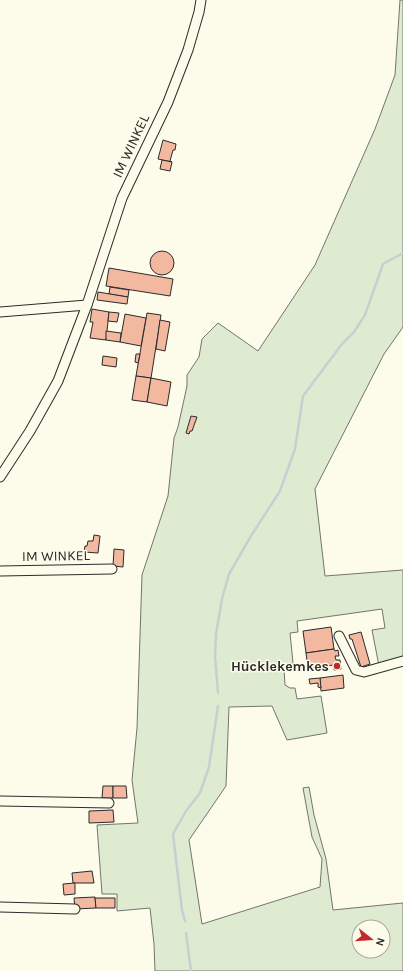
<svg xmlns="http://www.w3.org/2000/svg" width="403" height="971" viewBox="0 0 403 971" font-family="Karla,sans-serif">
<rect width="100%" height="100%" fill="#fdfbea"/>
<!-- green -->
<path fill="#deebd1" stroke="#74746e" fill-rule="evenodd" d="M 400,0 L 403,0 L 403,327 L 384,354 L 315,489 L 325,576 L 403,570 L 403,658 L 379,666 L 372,630 L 385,628 L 382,609 L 297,621 L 298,632 L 290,633 L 293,663 L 287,665 L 284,669 L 285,685 L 290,688 L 295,688 L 297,699 L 321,696 L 327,733 L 287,740 L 272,706 L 229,707 L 226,786 L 189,840 L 202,924 L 320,887 L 322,859 L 312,837 L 303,788 L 309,787 L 314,815 L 326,859 L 333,910 L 403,903 L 403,971 L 155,971 L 154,944 L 150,908 L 117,911 L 117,894 L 102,894 L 97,825 L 138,823 L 132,780 L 137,728 L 142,575 L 168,496 L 174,438 L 178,427 L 187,386 L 187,375 L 199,357 L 202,339 L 218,323 L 258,351 L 315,265 L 375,129 L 395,75 ZM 359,927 L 383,927 L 383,951 L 359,951 Z"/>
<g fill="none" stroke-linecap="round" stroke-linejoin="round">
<!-- stream -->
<g stroke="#c7d0d0" stroke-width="2.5">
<path d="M 218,693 L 215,656 L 216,634 L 222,599 L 229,574 L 251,536 L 280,491 L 295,449 L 303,396 L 342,344 L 354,332 L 365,315 L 383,264 L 403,253"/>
<path d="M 185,921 L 182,910 L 173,834 L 186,811 L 200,793 L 209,767 L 218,706"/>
<path d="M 186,933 L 191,971"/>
</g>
</g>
<!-- building -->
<g fill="#f2b8a0" stroke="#2b2b2b">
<path d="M 163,140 L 176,144 L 175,150 L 173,150 L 170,161 L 172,162 L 158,159 Z"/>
<path d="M 162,160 L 172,162 L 170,171 L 160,169 Z"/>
<circle cx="162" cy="263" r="12"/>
<path d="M 109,268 L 173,279 L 170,296 L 106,286 Z"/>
<path d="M 110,287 L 129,290 L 128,297 L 109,294 Z"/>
<path d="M 98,292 L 128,297 L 127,304 L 97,300 Z"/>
<path d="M 92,309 L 109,312 L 106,340 L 90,338 L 93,322 L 90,322 Z"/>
<path d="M 109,312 L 119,313 L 117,322 L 108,321 Z"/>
<path d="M 147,313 L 161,315 L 151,378 L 136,376 Z"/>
<path d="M 125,314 L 146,318 L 141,346 L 120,342 Z"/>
<path d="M 160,320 L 170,322 L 165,351 L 156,349 Z"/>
<path d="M 106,331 L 121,333 L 120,342 L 106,340 Z"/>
<path d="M 136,354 L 140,354 L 138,363 L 135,362 Z"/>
<path d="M 103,356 L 117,358 L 116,367 L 102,365 Z"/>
<path d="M 136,376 L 151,378 L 147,402 L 132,400 Z"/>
<path d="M 151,378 L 171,382 L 167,406 L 147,402 Z"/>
<path d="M 191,416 L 197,417 L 192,431 L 190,431 L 189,434 L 186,433 Z"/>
<path d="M 94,535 L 100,536 L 98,553 L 84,552 L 85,546 L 87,546 L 88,541 L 93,541 Z"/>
<path d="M 114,549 L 124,550 L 123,567 L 113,566 Z"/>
<path d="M 331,627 L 334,649 L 306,653 L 303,631 Z"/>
<path d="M 361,632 L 370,664 L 361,667 L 352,639 L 350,639 L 349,635 Z"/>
<path d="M 334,649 L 335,651 L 338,650 L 339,656 L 335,656 L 336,660 L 340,660 L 341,669 L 334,670 L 334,665 L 308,668 L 306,653 Z"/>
<path d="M 343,675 L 344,688 L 321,691 L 320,678 Z"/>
<path d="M 320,678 L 321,688 L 318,687 L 318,683 L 310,684 L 309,679 Z"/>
<path d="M 103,786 L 113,786 L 113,798 L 102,798 Z"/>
<path d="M 113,786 L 126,786 L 127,798 L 113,798 Z"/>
<path d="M 113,810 L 114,822 L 89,823 L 89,811 Z"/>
<path d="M 92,871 L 94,883 L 73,883 L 72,873 Z"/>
<path d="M 63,884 L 75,883 L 75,894 L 64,895 Z"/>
<path d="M 95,897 L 96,908 L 75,909 L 74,898 Z"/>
<path d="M 95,898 L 115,898 L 115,908 L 96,908 Z"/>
</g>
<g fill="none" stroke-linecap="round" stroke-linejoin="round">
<defs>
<g id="minor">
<path d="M 0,312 L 87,305"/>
<path d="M 0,477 L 30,431 L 58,381 L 87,305 L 122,198 L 168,102 L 188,50 L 199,12 L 201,0"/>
<path d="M 0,571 L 112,569"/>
<path d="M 339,636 L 356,670 L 364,672 L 403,661"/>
<path d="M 0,801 L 109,803"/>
<path d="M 0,907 L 75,909"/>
</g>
</defs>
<!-- minor casing -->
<use href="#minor" stroke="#2b2b2b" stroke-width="11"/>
<!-- minor -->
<use href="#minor" stroke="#fdfbea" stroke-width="9"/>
</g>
<!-- markers -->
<circle fill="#c62828" stroke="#fdfbea" stroke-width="1.5" cx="337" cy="666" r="4"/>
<g text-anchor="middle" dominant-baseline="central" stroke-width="3" stroke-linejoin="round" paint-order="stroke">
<!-- street labels -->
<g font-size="14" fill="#2b2b2b" stroke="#fdfbea">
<text transform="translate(131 146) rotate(-65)">IM WINKEL</text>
<text transform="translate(56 556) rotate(-1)">IM WINKEL</text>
</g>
<!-- poi labels -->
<g font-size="14" font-weight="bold" fill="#2b2b2b" stroke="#fdfbea" text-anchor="end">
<text x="329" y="666">Hücklekemkes</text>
</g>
</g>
<!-- north arrow -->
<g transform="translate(371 939) rotate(107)"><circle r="19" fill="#fdfbea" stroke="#a9a89e"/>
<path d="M0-3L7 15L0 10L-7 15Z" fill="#c62828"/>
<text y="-6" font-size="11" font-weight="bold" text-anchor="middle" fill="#2b2b2b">N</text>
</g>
</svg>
